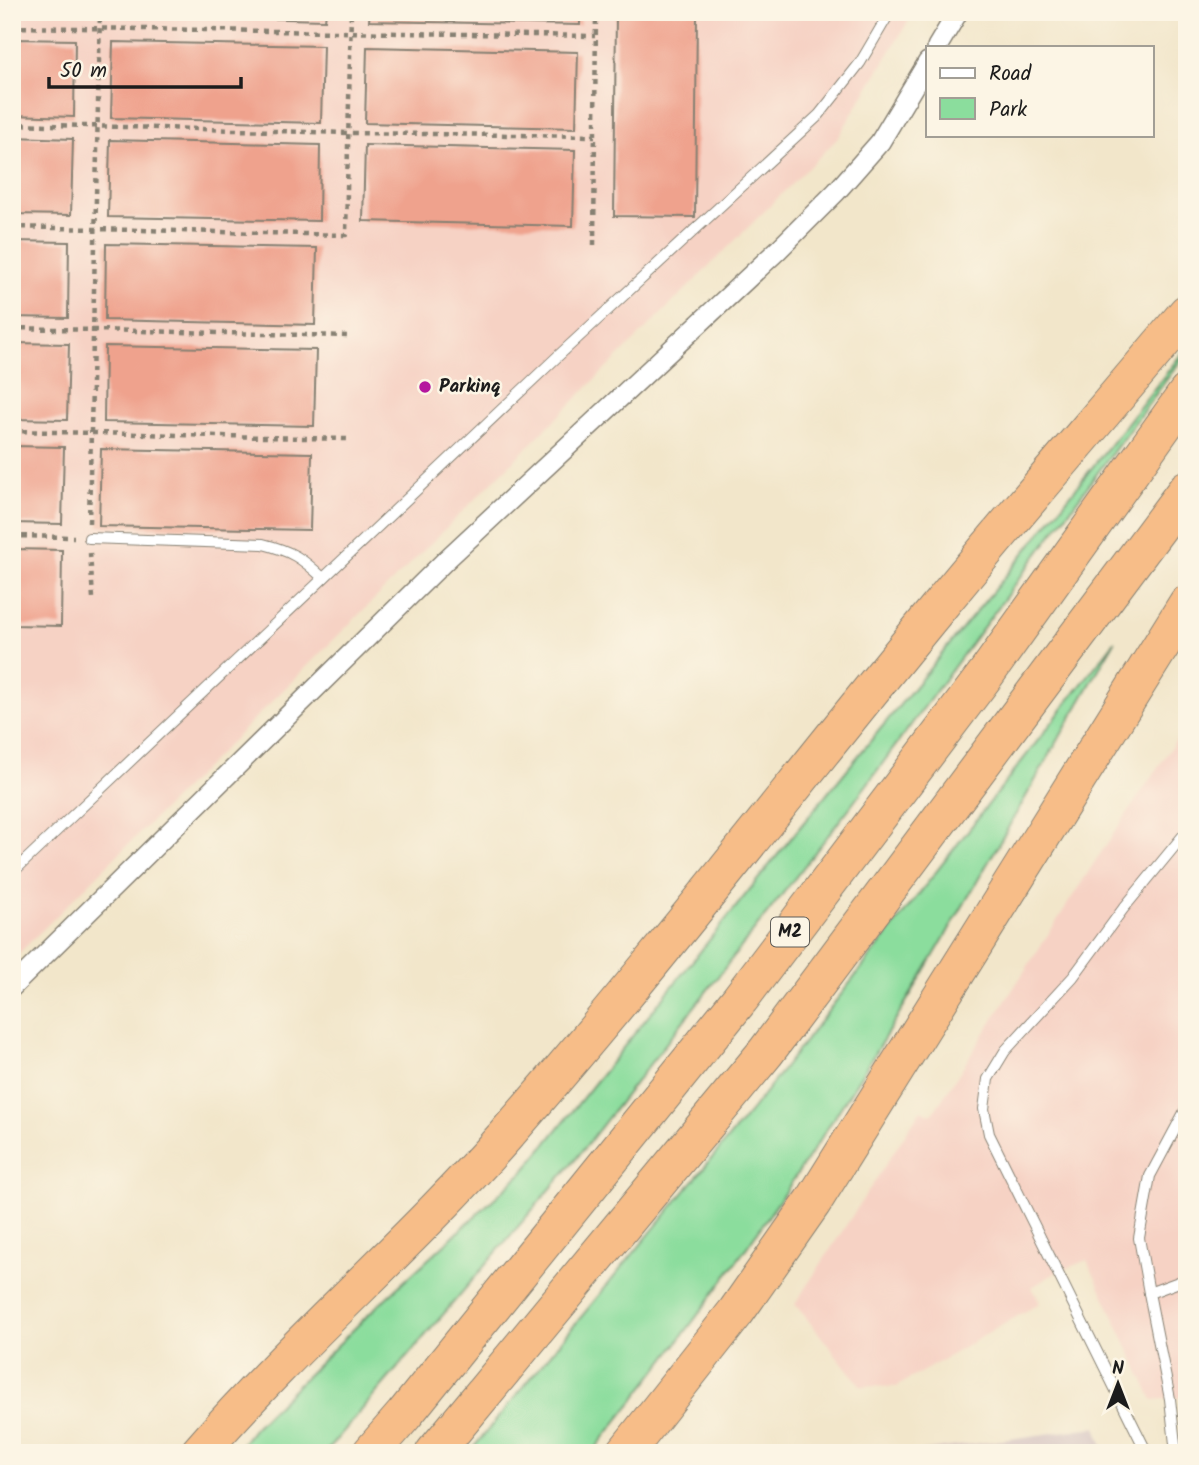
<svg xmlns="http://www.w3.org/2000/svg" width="1199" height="1465" viewBox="0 0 1199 1465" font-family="Kalam,sans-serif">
<rect width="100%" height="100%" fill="#fcf5e5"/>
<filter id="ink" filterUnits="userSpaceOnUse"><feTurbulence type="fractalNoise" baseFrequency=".0143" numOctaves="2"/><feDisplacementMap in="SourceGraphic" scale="14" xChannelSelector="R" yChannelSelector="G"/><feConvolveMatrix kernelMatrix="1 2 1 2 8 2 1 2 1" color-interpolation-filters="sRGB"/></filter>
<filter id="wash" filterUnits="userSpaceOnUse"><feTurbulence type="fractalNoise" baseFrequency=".00686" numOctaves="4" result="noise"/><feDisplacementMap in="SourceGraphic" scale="28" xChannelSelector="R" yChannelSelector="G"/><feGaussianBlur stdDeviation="1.57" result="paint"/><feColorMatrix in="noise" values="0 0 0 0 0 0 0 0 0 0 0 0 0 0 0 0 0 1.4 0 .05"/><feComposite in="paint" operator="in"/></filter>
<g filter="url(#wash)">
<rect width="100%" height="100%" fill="#f2e6ca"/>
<!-- built -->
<g fill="#f6d2c4">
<path d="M 12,12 L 914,12 L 837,139 L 12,960 Z"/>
<path d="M 1187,724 L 1187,1397 L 1153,1400 L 1087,1260 L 1057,1272 L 1032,1287 L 1040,1303 L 896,1387 L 861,1386 L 795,1304 L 921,1110 L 932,1115 L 1096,860 Z"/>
</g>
<!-- industrial -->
<path fill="#d1bfbe" d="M 1096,1427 L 1105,1453 L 908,1453 Z"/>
<!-- green -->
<g fill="#8bdd9d" stroke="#547c5c" stroke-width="2">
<path d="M 1187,347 L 1187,352 L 851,806 L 575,1160 L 325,1453 L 235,1453 L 254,1428 L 373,1310 L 525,1170 L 800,827 L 1035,540 Z"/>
<path d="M 1115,641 C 1004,833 898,1029 772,1211 C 715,1294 655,1374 592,1453 L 469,1453 L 750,1112 Z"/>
</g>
<g id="blocks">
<!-- building -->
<g fill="#efa28d">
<path d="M 115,12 L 326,12 L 325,20 L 115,15 Z"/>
<path d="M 370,12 L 580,12 L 580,25 L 369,21 Z"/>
<path d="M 616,12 L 697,12 L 695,217 L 614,216 Z"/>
<path d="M 12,39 L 75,40 L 74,117 L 12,115 Z"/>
<path d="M 113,42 L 323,46 L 321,123 L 111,118 Z"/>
<path d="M 367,47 L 578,52 L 576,128 L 365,123 Z"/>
<path d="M 12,137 L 73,139 L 71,215 L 12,214 Z"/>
<path d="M 110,140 L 320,145 L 319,221 L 108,217 Z"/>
<path d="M 365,145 L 575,150 L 573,226 L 363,221 Z"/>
<path d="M 12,241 L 69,242 L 68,318 L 12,317 Z"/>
<path d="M 106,244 L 317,248 L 315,325 L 105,320 Z"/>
<path d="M 12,343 L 69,344 L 67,420 L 12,419 Z"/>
<path d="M 105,346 L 316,350 L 314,426 L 104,422 Z"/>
<path d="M 12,446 L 64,447 L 62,524 L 12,523 Z"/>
<path d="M 101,449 L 312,453 L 310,530 L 99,526 Z"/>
<path d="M 12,549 L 62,550 L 61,626 L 12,625 Z"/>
</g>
</g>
</g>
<g filter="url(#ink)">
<use href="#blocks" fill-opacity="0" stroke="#878173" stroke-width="2"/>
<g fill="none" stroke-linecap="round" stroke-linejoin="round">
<defs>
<g id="service">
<path d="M 89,538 L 263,544 C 291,551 302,558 323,578"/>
<path d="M 12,873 L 557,357 L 819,115 L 860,63 L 890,12"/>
<path d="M 1149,1293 L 1139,1238 L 1150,1176 L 1187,1107"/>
<path d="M 1147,1453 L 989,1134 L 984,1109 L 988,1079 L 1005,1051 L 1073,977 L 1123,909 L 1187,831"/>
<path d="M 1176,1453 L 1170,1399 L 1149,1293 L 1187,1279"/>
</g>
<g id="minor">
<path d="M 937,47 L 958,12"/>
<path d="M 12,987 L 447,559 L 778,250 L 836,192 L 880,142 L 928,62"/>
</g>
<g id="motorway">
<path d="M 199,1453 C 296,1341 408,1246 505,1136 C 655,965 793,784 937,609 C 1019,509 1104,412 1187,313"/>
<path d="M 371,1453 L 404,1415 L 740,999 L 986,674 L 1187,393"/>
<path d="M 434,1453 L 766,1052 L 1187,489"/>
<path d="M 625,1453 L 736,1312 L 813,1202 L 1187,604"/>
</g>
</defs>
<!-- service casing -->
<use href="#service" stroke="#878173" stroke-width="12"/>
<!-- minor casing -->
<use href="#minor" stroke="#878173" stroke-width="22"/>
<!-- motorway casing -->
<use href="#motorway" stroke="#878173" stroke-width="39"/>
<!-- path -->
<g stroke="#878173" stroke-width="4.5" stroke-dasharray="5 5" stroke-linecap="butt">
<path d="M 12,27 L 595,36"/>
<path d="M 12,124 L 348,133 L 595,136"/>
<path d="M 12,227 L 346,235 L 351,12"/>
<path d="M 594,245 L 596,12"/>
<path d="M 12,328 L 348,336"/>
<path d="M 12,431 L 347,439"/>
<path d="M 89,523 L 100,12"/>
<path d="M 12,536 L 74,537"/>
<path d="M 90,553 L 93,598"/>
</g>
<!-- service -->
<use href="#service" stroke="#fff" stroke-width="10"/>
<!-- minor -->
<use href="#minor" stroke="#fff" stroke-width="19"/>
<!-- motorway -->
<use href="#motorway" stroke="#f7bd88" stroke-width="37"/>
</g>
</g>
<!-- markers -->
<circle fill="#b5179e" stroke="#fcf5e5" stroke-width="2.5" cx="425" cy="387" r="7"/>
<g text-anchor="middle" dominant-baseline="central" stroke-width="5" stroke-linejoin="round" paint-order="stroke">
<!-- shield labels -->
<rect fill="#fcf5e5" stroke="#5f5d58" stroke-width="2" x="771" y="917.5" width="38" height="29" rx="5"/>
<g font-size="18" font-weight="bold" fill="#1c1c1c">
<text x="790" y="932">M2</text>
</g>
<!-- poi labels -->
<g font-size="19" font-weight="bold" fill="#1c1c1c" stroke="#fcf5e5" text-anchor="start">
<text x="439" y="387">Parkinq</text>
</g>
</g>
<!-- margin -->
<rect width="1199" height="1465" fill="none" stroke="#fcf5e5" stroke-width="42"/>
<!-- legend -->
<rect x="926" y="46" width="228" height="91" fill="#fcf5e5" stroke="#a29e95" stroke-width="2"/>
<rect x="940" y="68" width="35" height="10" fill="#ffffff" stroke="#a29e95" stroke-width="2"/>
<text x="989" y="80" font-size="21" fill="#1c1c1c">Road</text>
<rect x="940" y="98" width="35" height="21" fill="#8bdd9d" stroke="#a29e95" stroke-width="2"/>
<text x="989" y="116" font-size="21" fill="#1c1c1c">Park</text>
<!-- north arrow -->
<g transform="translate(1118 1384)" stroke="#fcf5e5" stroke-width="5" paint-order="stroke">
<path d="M0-5L12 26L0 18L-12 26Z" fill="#1c1c1c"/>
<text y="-10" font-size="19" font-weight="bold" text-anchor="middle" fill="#1c1c1c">N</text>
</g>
<!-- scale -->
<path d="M49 77v10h192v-10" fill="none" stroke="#1c1c1c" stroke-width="3.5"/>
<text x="60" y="77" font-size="21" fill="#1c1c1c" stroke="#fcf5e5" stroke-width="5" paint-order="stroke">50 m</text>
</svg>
